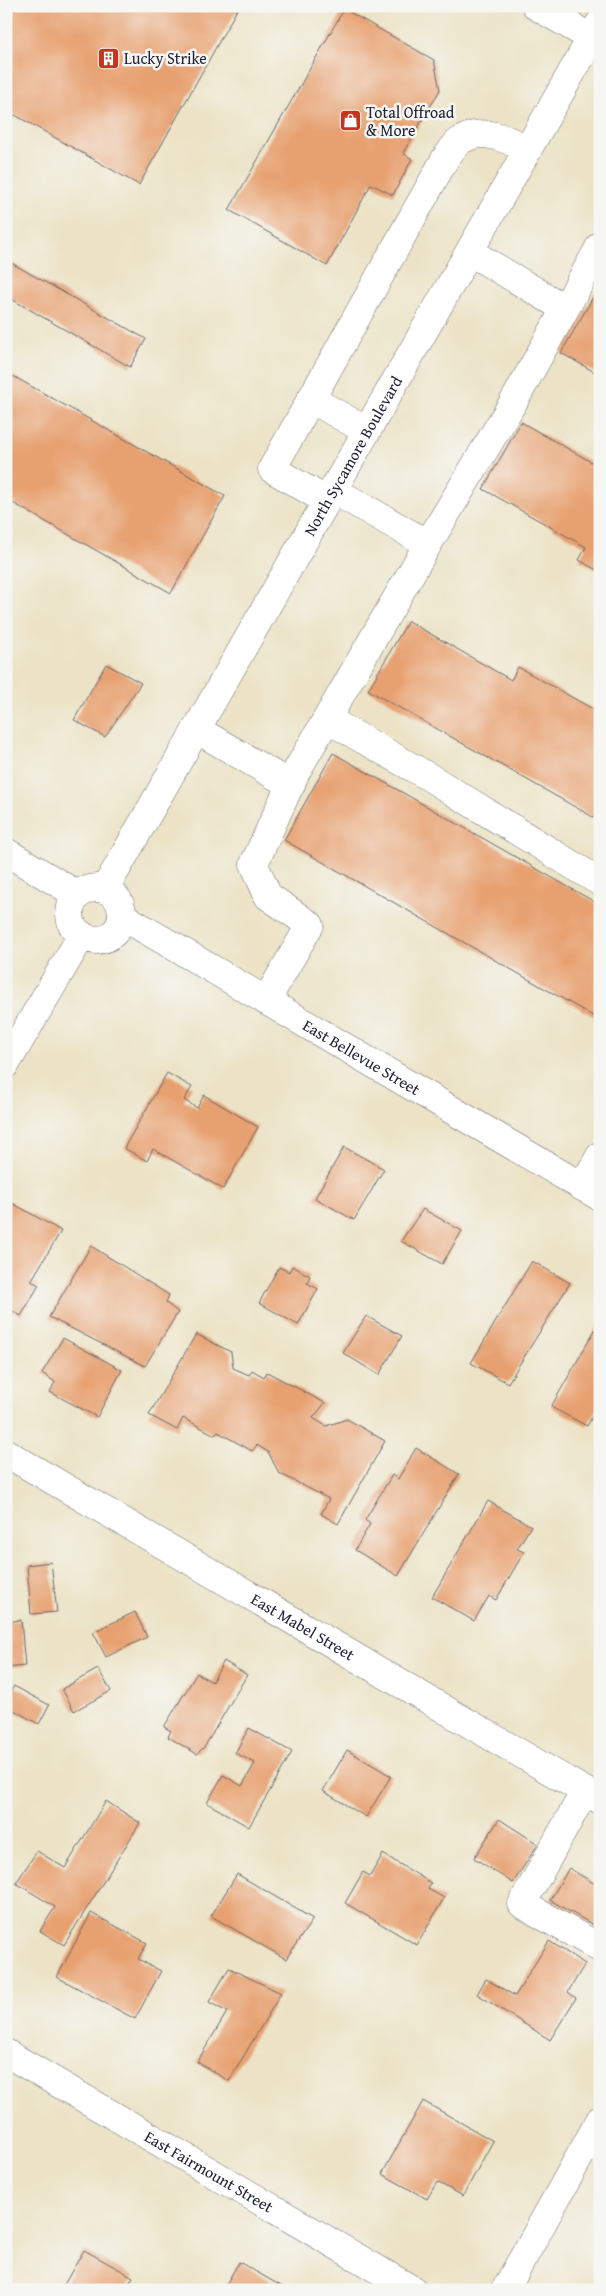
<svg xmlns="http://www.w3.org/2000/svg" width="606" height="2296" viewBox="0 0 606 2296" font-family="'Gentium Book Plus',serif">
<rect width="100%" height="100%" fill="#f6f6f2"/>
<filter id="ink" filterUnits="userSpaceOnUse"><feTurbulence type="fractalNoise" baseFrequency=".02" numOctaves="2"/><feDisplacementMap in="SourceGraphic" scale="10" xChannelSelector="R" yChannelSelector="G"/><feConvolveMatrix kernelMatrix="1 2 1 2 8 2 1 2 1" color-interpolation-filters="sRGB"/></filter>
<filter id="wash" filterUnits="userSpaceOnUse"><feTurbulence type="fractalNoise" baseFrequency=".0096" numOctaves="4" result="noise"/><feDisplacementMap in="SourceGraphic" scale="20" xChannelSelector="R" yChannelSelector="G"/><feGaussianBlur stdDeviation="1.12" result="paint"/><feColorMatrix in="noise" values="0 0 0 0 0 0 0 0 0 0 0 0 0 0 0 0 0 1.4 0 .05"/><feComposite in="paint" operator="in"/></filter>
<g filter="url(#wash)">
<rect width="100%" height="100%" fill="#ece3c6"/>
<g id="blocks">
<!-- building -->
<g fill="#e7a070">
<path d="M 6,6 L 239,6 L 139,185 L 6,110 Z"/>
<path d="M 344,9 L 434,60 L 440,90 L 403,153 L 412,159 L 393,195 L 371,184 L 327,266 L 229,210 Z"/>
<path d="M 6,260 L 146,339 L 130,367 L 6,296 Z"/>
<path d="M 600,285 L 600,375 L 561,353 Z"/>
<path d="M 6,372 L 225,496 L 171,593 L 6,499 Z"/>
<path d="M 521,422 L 600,467 L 600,572 L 579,560 L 586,547 L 483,489 Z"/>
<path d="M 408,621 L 511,680 L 518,667 L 600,713 L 600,821 L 368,690 Z"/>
<path d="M 106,664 L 141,683 L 105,737 L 74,720 Z"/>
<path d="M 333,753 L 600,905 L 600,1020 L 284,840 Z"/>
<path d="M 167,1073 L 192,1087 L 184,1100 L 197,1108 L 204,1095 L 258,1127 L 223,1189 L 153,1149 L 147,1161 L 124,1148 Z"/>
<path d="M 344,1147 L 384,1169 L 354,1220 L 315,1198 Z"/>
<path d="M 9,1201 L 61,1231 L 31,1281 L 39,1285 L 21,1316 L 13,1311 L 6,1323 L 6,1206 Z"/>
<path d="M 423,1209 L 462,1231 L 442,1264 L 401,1241 Z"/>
<path d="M 91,1246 L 169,1295 L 166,1303 L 178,1312 L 145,1366 L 49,1317 Z"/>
<path d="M 532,1261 L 570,1283 L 508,1383 L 471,1363 Z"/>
<path d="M 292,1266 L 310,1276 L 307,1283 L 318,1289 L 298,1325 L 259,1303 L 279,1267 L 289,1272 Z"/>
<path d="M 366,1316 L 402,1336 L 379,1375 L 343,1353 Z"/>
<path d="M 600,1321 L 600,1403 L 587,1426 L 551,1407 Z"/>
<path d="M 196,1334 L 231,1352 L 233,1368 L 249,1375 L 252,1370 L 264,1377 L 267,1372 L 325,1403 L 313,1418 L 326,1426 L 347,1419 L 385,1441 L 338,1524 L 321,1514 L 329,1499 L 279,1473 L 268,1452 L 257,1445 L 252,1451 L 218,1432 L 215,1435 L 183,1418 L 177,1430 L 149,1415 Z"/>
<path d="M 63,1338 L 122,1370 L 97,1417 L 50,1392 L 55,1382 L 42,1373 Z"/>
<path d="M 416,1448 L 459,1474 L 398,1576 L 355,1550 L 370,1524 L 365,1520 L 392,1475 L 398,1479 Z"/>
<path d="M 488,1501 L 531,1526 L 517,1549 L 524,1552 L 496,1600 L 489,1596 L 474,1621 L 432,1597 Z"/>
<path d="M 51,1562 L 57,1612 L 31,1614 L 27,1565 Z"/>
<path d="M 135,1612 L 147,1637 L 106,1657 L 93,1632 Z"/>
<path d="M 21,1620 L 25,1666 L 6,1668 L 6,1622 Z"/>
<path d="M 224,1661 L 247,1675 L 205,1746 L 197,1754 L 168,1737 L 171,1731 L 164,1727 L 197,1673 L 212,1682 Z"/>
<path d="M 98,1669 L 111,1691 L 74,1711 L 62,1689 Z"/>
<path d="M 14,1686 L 49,1705 L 39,1724 L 6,1706 L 6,1699 Z"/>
<path d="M 249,1728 L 292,1752 L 249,1827 L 207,1803 L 223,1775 L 242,1786 L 255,1763 L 235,1753 Z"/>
<path d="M 347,1750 L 391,1776 L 366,1817 L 323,1791 Z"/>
<path d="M 106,1801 L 140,1823 L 64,1945 L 40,1931 L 55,1907 L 16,1883 L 37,1851 L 65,1868 Z"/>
<path d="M 499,1819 L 538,1844 L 513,1883 L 474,1858 Z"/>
<path d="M 383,1854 L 431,1883 L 428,1889 L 444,1898 L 417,1945 L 345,1903 L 363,1872 L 370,1876 Z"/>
<path d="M 569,1868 L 600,1887 L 600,1929 L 550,1900 Z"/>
<path d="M 237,1874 L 313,1919 L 286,1959 L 211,1916 Z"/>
<path d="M 91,1913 L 147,1943 L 138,1959 L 161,1971 L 135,2019 L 57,1977 Z"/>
<path d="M 549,1941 L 585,1964 L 568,1992 L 576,1998 L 550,2040 L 477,1994 L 486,1979 L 515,1996 Z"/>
<path d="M 229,1968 L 281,1993 L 229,2081 L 197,2062 L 227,2012 L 209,2002 Z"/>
<path d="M 423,2101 L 493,2141 L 463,2196 L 437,2182 L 427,2199 L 382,2174 Z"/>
<path d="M 84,2250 L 133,2277 L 125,2290 L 61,2290 Z"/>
<path d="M 239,2262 L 288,2290 L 223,2290 Z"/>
</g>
</g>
</g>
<g filter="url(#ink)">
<use href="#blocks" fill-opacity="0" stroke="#69666c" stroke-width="1"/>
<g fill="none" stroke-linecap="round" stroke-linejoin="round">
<defs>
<g id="minor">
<path d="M 470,252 L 564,308"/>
<path d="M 311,399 L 367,431"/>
<path d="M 333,490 L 428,544"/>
<path d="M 327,501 L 272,469 L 445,159 C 450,153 454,145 460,141 C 482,126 508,139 528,150"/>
<path d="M 327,719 L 429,777 L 600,882"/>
<path d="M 196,729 L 291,785"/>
<path d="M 6,852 L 78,895"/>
<circle cx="96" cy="914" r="26"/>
<path id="s1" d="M 105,889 L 600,23"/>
<path id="s2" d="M 122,916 L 600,1197"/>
<path d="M 266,1001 L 310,925 L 268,896 L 254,864 L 296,772 L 428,544 L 514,401 L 600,246"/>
<path d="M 6,1064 L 82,935"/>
<path d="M 582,1187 L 600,1156"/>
<path id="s3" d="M 6,1453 L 600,1800"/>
<path d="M 585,1791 L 522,1904 L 600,1948"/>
<path id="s4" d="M 6,2053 L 413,2290"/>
</g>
<g id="major">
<path d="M 536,6 L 600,43"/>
<path d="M 505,2290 L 600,2120"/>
</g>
</defs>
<!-- minor casing -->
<use href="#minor" stroke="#69666c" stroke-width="29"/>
<!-- major casing -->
<use href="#major" stroke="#69666c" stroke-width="29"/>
<!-- minor -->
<use href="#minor" stroke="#fff" stroke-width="28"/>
<!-- major -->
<use href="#major" stroke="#fff" stroke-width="28"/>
</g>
</g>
<!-- icons -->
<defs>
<symbol id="building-square" viewBox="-11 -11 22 22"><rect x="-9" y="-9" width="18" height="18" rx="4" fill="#c8321e" stroke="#f6f6f2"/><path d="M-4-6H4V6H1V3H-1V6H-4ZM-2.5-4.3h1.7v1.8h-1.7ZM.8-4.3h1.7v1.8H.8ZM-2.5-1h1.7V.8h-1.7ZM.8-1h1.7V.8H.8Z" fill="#fff"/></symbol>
<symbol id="shop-square" viewBox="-11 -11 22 22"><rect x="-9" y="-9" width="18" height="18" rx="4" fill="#c8321e" stroke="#f6f6f2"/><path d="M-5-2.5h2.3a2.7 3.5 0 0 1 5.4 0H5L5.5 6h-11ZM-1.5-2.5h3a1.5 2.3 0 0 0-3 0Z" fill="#fff"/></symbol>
</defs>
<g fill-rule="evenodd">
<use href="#building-square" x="96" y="46" width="25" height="25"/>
<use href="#shop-square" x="338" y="108" width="25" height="25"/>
</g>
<g text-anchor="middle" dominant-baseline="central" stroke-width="5" stroke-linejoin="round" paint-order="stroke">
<!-- poi labels -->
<g font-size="16" fill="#22223b" stroke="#f6f6f2" text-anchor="start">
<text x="124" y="58">Lucky Strike</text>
<text x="366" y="112">Total Offroad<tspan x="366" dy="18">&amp; More</tspan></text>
</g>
<!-- street labels -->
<g font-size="16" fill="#22223b" stroke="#f6f6f2">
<text stroke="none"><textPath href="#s1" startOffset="499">North Sycamore Boulevard</textPath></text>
<text stroke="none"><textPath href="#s2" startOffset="278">East Bellevue Street</textPath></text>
<text stroke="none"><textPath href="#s3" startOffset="344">East Mabel Street</textPath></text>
<text stroke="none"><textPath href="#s4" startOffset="235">East Fairmount Street</textPath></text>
</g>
</g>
<!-- margin -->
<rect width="606" height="2296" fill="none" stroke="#f6f6f2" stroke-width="25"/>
</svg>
